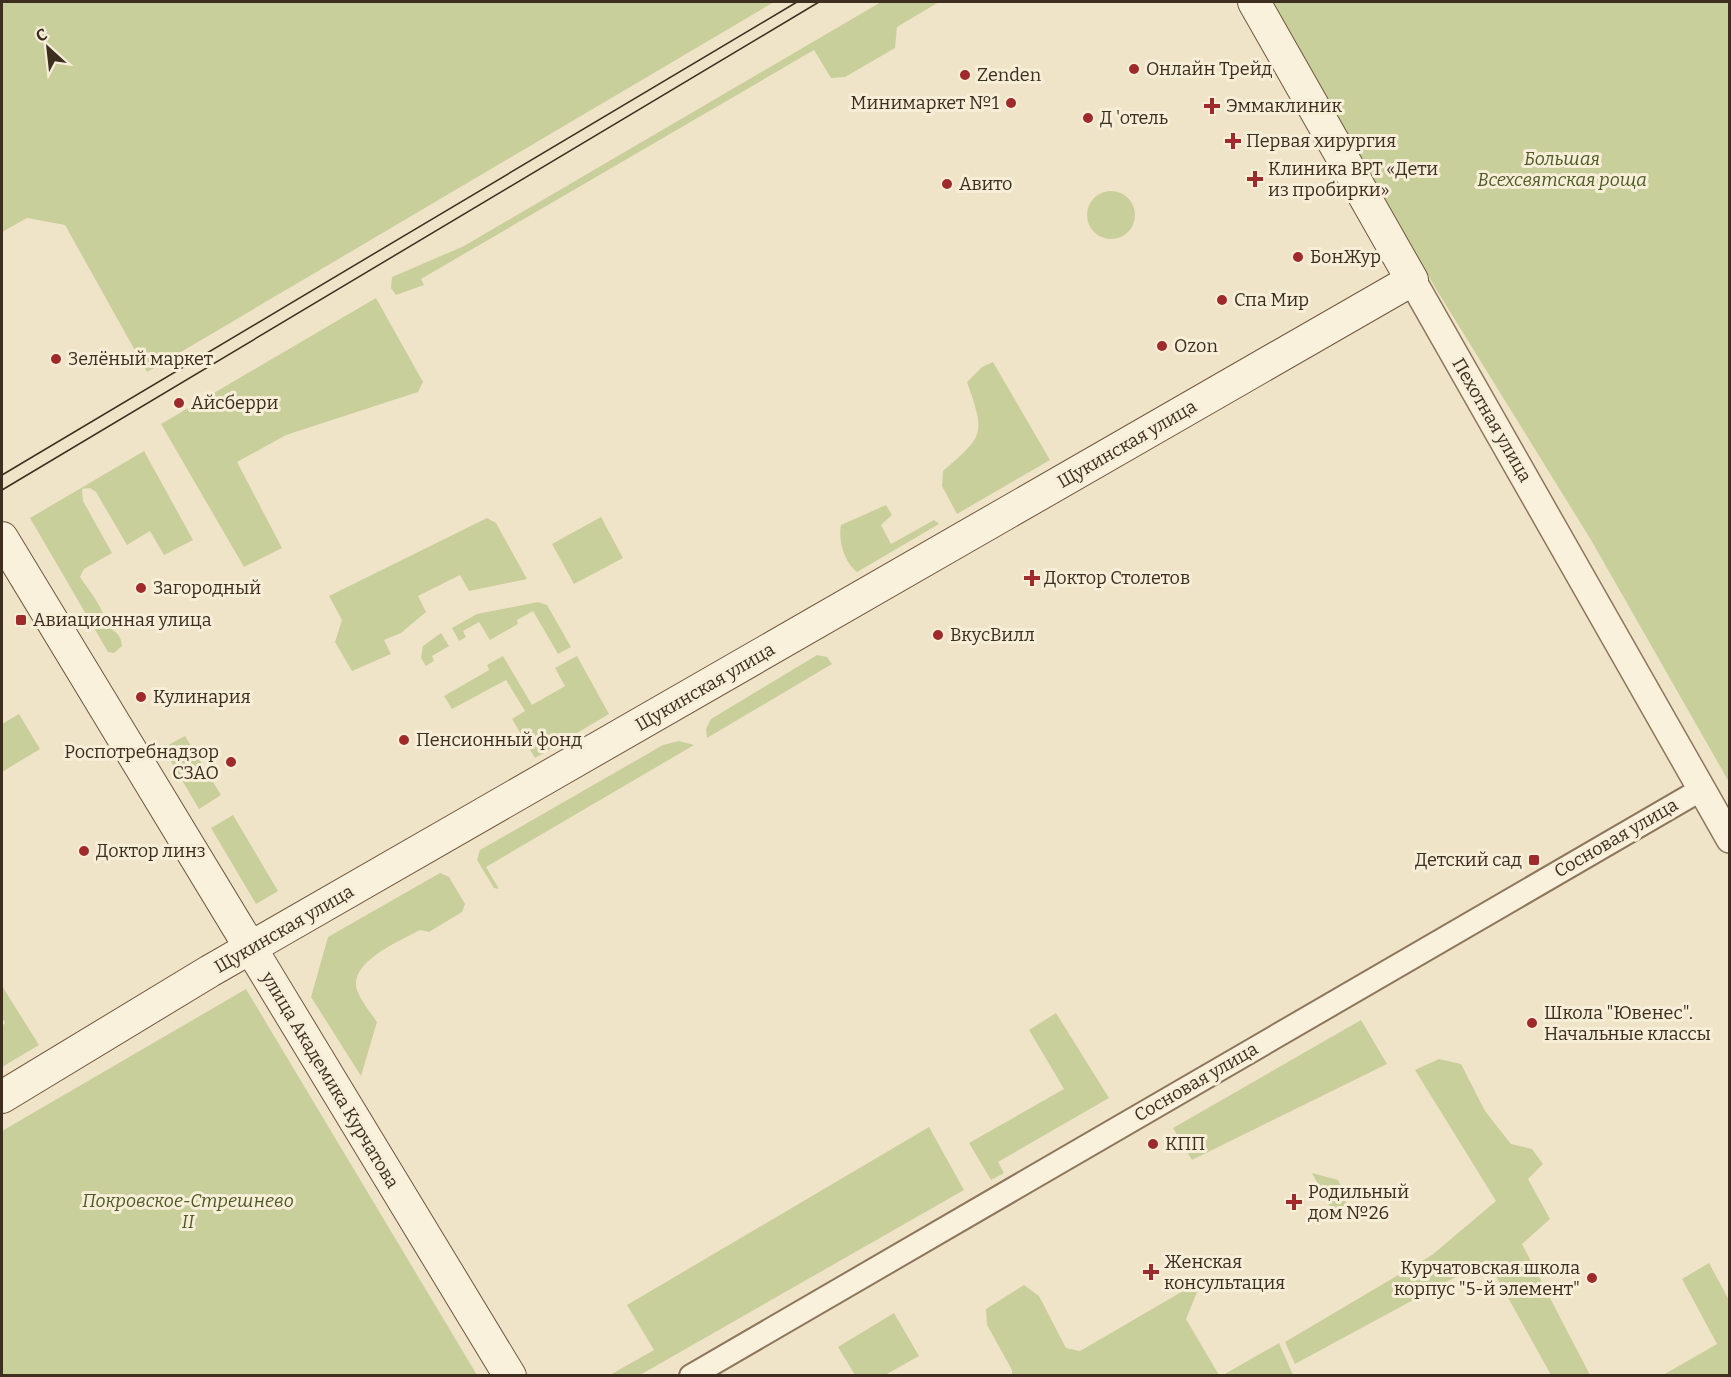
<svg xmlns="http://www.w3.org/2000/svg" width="1731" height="1377" viewBox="0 0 1731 1377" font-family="Bitter,serif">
<rect width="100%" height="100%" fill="#f0e4c8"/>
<!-- green -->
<g fill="#c9cf9b">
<path d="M 2,2 L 774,2 L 147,372 L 65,225 L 27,218 L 2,232 Z"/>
<path d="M 881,2 L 939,2 L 897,27 L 895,48 L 845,77 L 831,78 L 814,50 L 421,279 L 424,285 L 396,295 L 391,288 L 392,277 L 464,246 Z"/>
<path d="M 1271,2 L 1729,2 L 1729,782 L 1591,540 L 1436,289 Z"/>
<circle cx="1111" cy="215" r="24"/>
<path d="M 376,298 L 423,382 L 418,392 L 286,435 L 237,462 L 282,548 L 244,567 L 161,424 Z"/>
<path d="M 993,362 L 1050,460 L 957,514 L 942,486 L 943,471 C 985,435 985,434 967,382 L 982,367 Z"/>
<path d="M 144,451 L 193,540 L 164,555 L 150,531 L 127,545 L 96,492 L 90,488 L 82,489 L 83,501 L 112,553 L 84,569 L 80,577 C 90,592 104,607 106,626 C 116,631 121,635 122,646 L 114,653 L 108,652 L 30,518 Z"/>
<path d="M 886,505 L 892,515 L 881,525 L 891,544 L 934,520 L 939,524 L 857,572 C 844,562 838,540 841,525 Z"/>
<path d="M 601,517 L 623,558 L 574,584 L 552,544 Z"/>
<path d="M 487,518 L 496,523 L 527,579 L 469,591 L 460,575 L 418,596 L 426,612 L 401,633 L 384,640 L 391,654 L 352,671 L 335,642 L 342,620 L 329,596 Z"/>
<path d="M 538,602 L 547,605 L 571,647 L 558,654 L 533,611 L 517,620 L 518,624 L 490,640 L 479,622 L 463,631 L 466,637 L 459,641 L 452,628 L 477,614 Z"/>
<path d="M 441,633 L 449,646 L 432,656 L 434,661 L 426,666 L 421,658 L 423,646 Z"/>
<path d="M 817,655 L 827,657 L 832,664 L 707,738 L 706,729 L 711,719 Z"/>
<path d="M 503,656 L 532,705 L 565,686 L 555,668 L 577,656 L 609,714 L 535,758 L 512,719 L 525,711 L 506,680 L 452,709 L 444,696 L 489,670 L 487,665 Z"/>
<path d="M 19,714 L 40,749 L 2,772 L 2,724 Z"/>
<path d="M 185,736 L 221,795 L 199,809 L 163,748 Z"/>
<path d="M 679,741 L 694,745 L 486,867 L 499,889 L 494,888 L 477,860 L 480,850 L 663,745 Z"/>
<path d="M 233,815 L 278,891 L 256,904 L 211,828 Z"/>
<path d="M 440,873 L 449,877 L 465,904 L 462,912 L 429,932 L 420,930 C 400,941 348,962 357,990 C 361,1001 371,1013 377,1022 L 361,1076 L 311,997 L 328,937 Z"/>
<path d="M 2,986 L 39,1045 L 2,1067 L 2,1026 L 5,1023 L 2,1017 Z"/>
<path d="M 246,989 L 477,1375 L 2,1375 L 2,1131 Z"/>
<path d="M 1056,1013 L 1109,1098 L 998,1162 L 1004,1173 L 991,1180 L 969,1143 L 1064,1089 L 1029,1030 Z"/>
<path d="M 1361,1020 L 1387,1064 L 1192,1160 L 1173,1128 Z"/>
<path d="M 1439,1059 L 1461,1064 L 1485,1111 L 1511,1144 L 1532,1149 L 1543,1164 L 1528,1179 L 1550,1219 L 1522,1244 L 1590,1375 L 1551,1375 L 1487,1260 L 1295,1364 L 1285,1342 L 1432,1255 L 1496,1201 L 1415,1070 Z"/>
<path d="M 929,1127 L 964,1190 L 640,1375 L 610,1375 L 654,1350 L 627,1305 Z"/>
<path d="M 1312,1173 L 1338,1180 L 1345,1195 L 1346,1205 L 1339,1213 L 1331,1209 Z"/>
<path d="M 1709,1263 L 1729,1300 L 1729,1375 L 1663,1375 L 1717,1344 L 1682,1279 Z"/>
<path d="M 1202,1280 L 1186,1319 L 1219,1375 L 1012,1375 L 1012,1370 L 987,1325 L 986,1309 L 1024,1285 L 1039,1296 L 1066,1348 L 1080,1351 Z"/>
<path d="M 894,1313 L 919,1356 L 885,1375 L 855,1375 L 838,1347 Z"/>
<path d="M 1279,1343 L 1293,1375 L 1223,1375 Z"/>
</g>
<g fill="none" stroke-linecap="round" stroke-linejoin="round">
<defs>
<path id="minor" d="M 691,1376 L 1702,789"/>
<path id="tertiary" d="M 1412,280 L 1730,839"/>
<g id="secondary">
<path d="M 2,538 L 510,1376"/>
<path d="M 2,1097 L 210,971 L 1412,280 L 1254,2"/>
</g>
</defs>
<!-- minor casing -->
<use href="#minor" stroke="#8d765c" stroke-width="26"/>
<!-- tertiary casing -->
<use href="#tertiary" stroke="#8d765c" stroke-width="30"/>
<!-- secondary casing -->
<use href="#secondary" stroke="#6f573f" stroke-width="34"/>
<!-- minor -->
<use href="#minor" stroke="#faf1dc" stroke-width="22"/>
<!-- tertiary -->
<use href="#tertiary" stroke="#faf1dc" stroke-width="27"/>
<!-- secondary -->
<use href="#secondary" stroke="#faf1dc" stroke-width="32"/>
<!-- tram -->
<g stroke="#3d2e20" stroke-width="1.5">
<path d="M 2,475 L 797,2"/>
<path d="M 2,490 L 819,2"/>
</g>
</g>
<!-- markers -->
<g fill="#9e2a2b" stroke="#f7eed8" stroke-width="2">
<circle cx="1134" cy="69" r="6"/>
<circle cx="965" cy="75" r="6"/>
<circle cx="1011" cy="103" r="6"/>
<path d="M1209 97h6v6h6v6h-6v6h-6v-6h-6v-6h6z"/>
<circle cx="1088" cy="118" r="6"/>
<path d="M1230 132h6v6h6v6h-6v6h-6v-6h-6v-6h6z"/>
<path d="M1252 170h6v6h6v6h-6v6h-6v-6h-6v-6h6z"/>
<circle cx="947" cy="184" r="6"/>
<circle cx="1298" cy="257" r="6"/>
<circle cx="1222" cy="300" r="6"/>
<circle cx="1162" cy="346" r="6"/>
<circle cx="56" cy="359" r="6"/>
<circle cx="179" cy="403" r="6"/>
<path d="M1029 569h6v6h6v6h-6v6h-6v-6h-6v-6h6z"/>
<circle cx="141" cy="588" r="6"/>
<rect x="15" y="614" width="12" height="12" rx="3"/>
<circle cx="938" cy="635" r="6"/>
<circle cx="141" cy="697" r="6"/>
<circle cx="404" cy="740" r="6"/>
<circle cx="231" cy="762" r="6"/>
<circle cx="84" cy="851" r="6"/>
<rect x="1528" y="854" width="12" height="12" rx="3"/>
<circle cx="1532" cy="1023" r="6"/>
<circle cx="1153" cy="1144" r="6"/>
<path d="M1291 1193h6v6h6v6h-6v6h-6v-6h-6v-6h6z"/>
<path d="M1148 1263h6v6h6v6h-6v6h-6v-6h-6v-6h6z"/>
<circle cx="1592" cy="1278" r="6"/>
</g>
<g text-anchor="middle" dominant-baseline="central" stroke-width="6" stroke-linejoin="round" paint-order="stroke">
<!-- poi labels -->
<g font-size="18" fill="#3d2e20" stroke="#f7eed8" text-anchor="start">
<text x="1146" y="69">Онлайн Трейд</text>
<text x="977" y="75">Zenden</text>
<text x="999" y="103" text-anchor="end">Минимаркет №1</text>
<text x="1226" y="106">Эммаклиник</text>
<text x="1100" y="118">Д 'отель</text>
<text x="1246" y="141">Первая хирургия</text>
<text x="1268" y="169">Клиника ВРТ «Дети<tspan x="1268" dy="21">из пробирки»</tspan></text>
<text x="959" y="184">Авито</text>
<text x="1310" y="257">БонЖур</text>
<text x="1234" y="300">Спа Мир</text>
<text x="1174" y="346">Ozon</text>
<text x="68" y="359">Зелёный маркет</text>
<text x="191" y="403">Айсберри</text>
<text x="1044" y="578">Доктор Столетов</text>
<text x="153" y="588">Загородный</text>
<text x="33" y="620">Авиационная улица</text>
<text x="950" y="635">ВкусВилл</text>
<text x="153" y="697">Кулинария</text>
<text x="416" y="740">Пенсионный фонд</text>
<text x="219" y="752" text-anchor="end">Роспотребнадзор<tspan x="219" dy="21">СЗАО</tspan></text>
<text x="96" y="851">Доктор линз</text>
<text x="1522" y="860" text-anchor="end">Детский сад</text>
<text x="1544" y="1013">Школа "Ювенес".<tspan x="1544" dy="21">Начальные классы</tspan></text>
<text x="1165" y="1144">КПП</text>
<text x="1308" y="1192">Родильный<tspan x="1308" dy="21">дом №26</tspan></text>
<text x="1164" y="1262">Женская<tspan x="1164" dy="21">консультация</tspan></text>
<text x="1580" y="1268" text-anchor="end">Курчатовская школа<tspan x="1580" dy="21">корпус "5-й элемент"</tspan></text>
</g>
<!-- park labels -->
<g font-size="18" font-style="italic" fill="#4d5a26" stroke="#f7eed8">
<text x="1562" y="159">Большая<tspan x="1562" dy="21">Всехсвятская роща</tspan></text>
<text x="188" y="1201">Покровское-Стрешнево<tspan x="188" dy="21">II</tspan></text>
</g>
<!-- street labels -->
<g font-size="18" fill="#3d2e20" stroke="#f7eed8">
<text transform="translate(1492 420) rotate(60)">Пехотная улица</text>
<text transform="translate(1127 444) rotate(-30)">Щукинская улица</text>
<text transform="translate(705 687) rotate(-30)">Щукинская улица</text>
<text transform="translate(1616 838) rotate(-30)">Сосновая улица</text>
<text transform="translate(284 929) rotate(-30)">Щукинская улица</text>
<text transform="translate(330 1080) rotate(59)">улица Академика Курчатова</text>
<text transform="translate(1196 1082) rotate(-30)">Сосновая улица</text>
</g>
</g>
<!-- border -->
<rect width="1731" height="1377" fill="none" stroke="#3d2e20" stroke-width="6"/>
<!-- north arrow -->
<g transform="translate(48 48) rotate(333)" stroke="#f7eed8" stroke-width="4.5" paint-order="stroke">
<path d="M0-4.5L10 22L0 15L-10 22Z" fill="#3d2e20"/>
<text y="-9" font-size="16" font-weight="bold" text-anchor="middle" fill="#3d2e20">С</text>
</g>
</svg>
